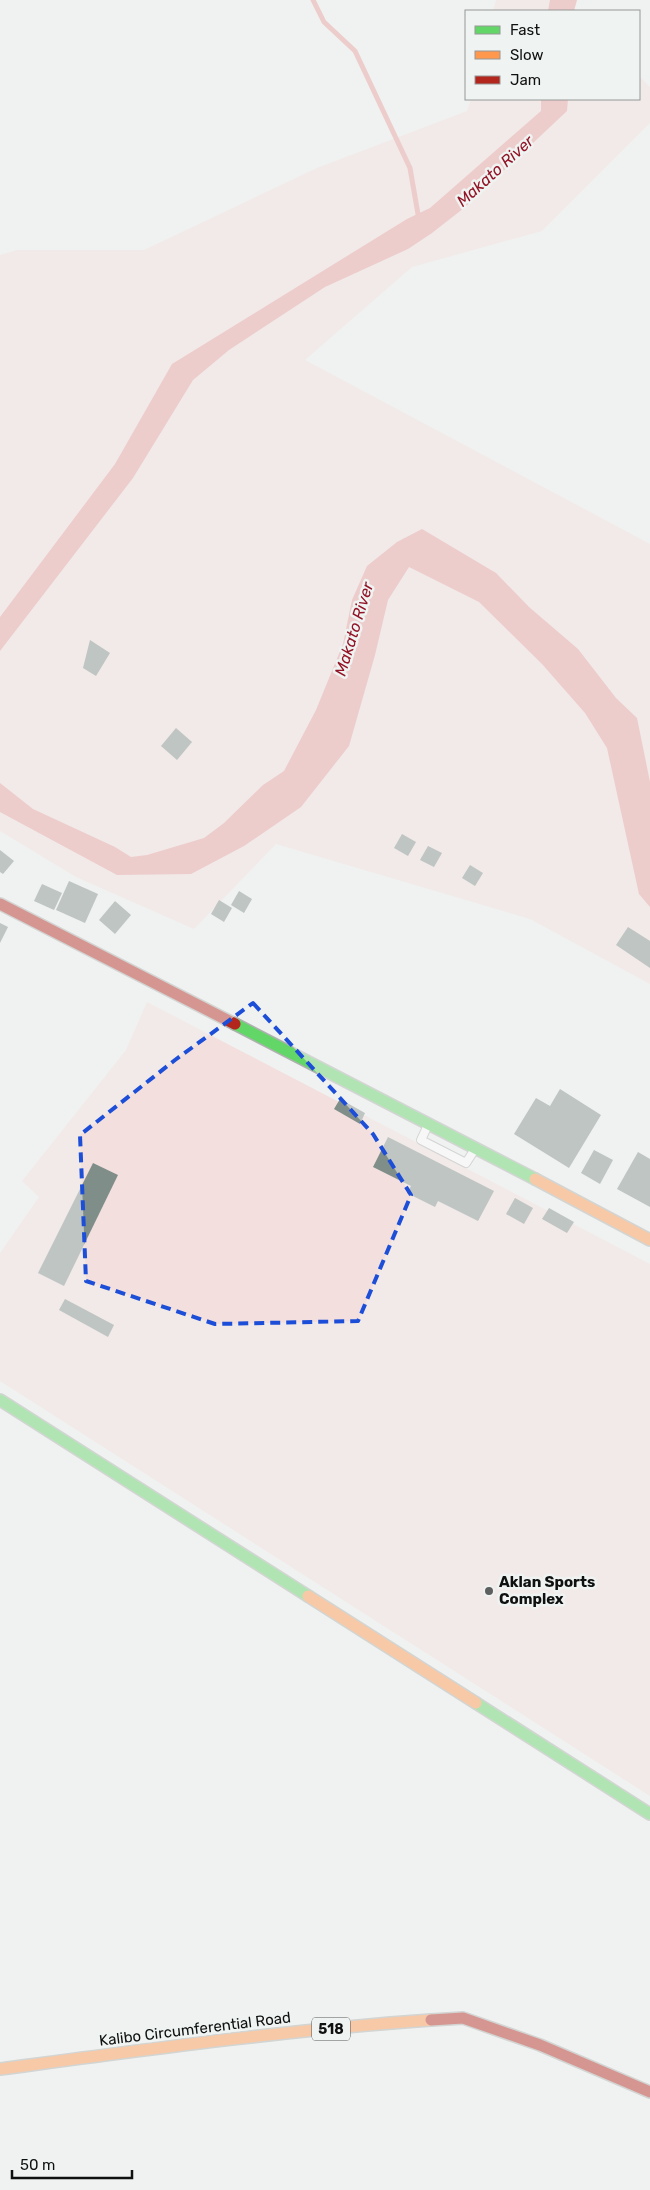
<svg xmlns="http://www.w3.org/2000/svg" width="650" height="2190" viewBox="0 0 650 2190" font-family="Rubik,sans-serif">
<rect width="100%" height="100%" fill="#f0f2f1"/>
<!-- green -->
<g fill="#f2dfde">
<path d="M 496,0 L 564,0 L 575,11 L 493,11 Z"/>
<path d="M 639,76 L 650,87 L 650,123 L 542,231 L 412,267 L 305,360 L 650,544 L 650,984 L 530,919 L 276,844 L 194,929 L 76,877 L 0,831 L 0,255 L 17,250 L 144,250 L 317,168 L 467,111 L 471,99 L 639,99 Z"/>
<path d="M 147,1002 L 650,1264 L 650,1796 L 0,1381 L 0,1253 L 39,1197 L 22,1181 L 126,1050 Z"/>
</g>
<!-- water -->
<g fill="#e79f9e">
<path d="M 550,0 L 577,0 L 574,11 L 548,11 Z"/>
<path d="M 541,99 L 568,99 L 567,111 L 464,208 L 432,233 L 408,249 L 325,287 L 229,350 L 193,380 L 133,478 L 0,651 L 0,617 L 115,464 L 172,364 L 407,219 L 430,208 L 541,111 Z"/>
<path d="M 422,529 L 496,573 L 529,607 L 578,649 L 616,698 L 637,718 L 650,782 L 650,907 L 639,894 L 607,748 L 585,713 L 542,664 L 479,602 L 409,567 L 388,600 L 375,655 L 349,746 L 301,807 L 244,846 L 191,874 L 117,875 L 0,812 L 0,783 L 33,809 L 115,847 L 131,857 L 147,855 L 204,838 L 224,823 L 263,785 L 284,771 L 316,710 L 343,644 L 352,600 L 367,566 L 397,542 Z"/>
</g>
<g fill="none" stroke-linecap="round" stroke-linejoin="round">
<!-- stream -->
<path stroke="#e79f9e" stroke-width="5" d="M 313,0 L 324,22 L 355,51 L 410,168 L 419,220"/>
</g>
<!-- building -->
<g fill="#808e8a">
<path d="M 90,640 L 110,653 L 96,676 L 83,668 Z"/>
<path d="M 176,728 L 192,742 L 177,760 L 161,746 Z"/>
<path d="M 402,834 L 416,842 L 408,856 L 394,848 Z"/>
<path d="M 428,846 L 442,853 L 434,867 L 420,860 Z"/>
<path d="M 0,850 L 14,861 L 3,874 L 0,872 Z"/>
<path d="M 470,865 L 483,873 L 475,886 L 462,878 Z"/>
<path d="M 69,881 L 98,894 L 85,923 L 56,910 Z"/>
<path d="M 42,884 L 62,893 L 54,910 L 34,901 Z"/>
<path d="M 239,891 L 252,899 L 244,913 L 231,905 Z"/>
<path d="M 219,900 L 232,908 L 224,922 L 211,914 Z"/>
<path d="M 115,901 L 131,915 L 115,934 L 99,920 Z"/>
<path d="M 0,923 L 8,927 L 0,943 Z"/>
<path d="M 628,927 L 650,941 L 650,968 L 616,945 Z"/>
<path d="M 560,1089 L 601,1115 L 569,1168 L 514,1134 L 536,1098 L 550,1106 Z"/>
<path d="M 340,1099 L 365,1113 L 360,1124 L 334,1109 Z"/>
<path d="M 388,1137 L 494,1191 L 478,1221 L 438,1201 L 435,1207 L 407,1193 L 411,1186 L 373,1167 Z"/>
<path d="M 594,1150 L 613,1160 L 600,1184 L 581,1173 Z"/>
<path d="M 638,1152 L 650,1159 L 650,1207 L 617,1189 Z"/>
<path d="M 93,1163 L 118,1175 L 64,1286 L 38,1273 Z"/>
<path d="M 515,1198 L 533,1208 L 524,1224 L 506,1214 Z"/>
<path d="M 549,1208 L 574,1222 L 567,1233 L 542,1219 Z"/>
<path d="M 65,1299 L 114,1325 L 108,1337 L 59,1310 Z"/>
</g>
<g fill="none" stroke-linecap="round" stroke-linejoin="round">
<defs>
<path id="lane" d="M 428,1125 L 421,1140 L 466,1163 L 475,1149"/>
<g id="fast">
<path d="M 235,1024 L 535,1179"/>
<path d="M 0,1400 L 308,1596"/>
<path d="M 476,1703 L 650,1814"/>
</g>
<g id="slow">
<path d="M 535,1179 L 650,1240"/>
<path d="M 308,1596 L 476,1703"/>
<path d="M 0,2069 C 143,2050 287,2030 431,2020"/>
</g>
<g id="jam">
<path d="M 0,904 L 235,1024"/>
<path d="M 431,2020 L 463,2018 L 540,2045 L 650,2092"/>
</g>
</defs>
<!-- lane casing -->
<use href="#lane" stroke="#afb1b0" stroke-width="10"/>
<!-- fast casing -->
<use href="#fast" stroke="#afb1b0" stroke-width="14"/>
<!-- slow casing -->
<use href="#slow" stroke="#afb1b0" stroke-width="14"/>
<!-- jam casing -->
<use href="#jam" stroke="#afb1b0" stroke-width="14"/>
<!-- lane -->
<use href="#lane" stroke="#fdfdfd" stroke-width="8"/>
<!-- fast -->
<use href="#fast" stroke="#63d668" stroke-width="11"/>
<!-- slow -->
<use href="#slow" stroke="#ff974d" stroke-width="11"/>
<!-- jam -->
<use href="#jam" stroke="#b3261e" stroke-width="11"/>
</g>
<!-- marked area -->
<path d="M0 0H650V2190H0ZM 253,1003 L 373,1134 L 411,1195 L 358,1321 L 215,1324 L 86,1281 L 80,1135 L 175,1060 Z" fill="#f0f2f1" fill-opacity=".55" fill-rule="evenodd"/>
<path fill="none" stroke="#1d4ed8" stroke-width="4" stroke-dasharray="10 6" stroke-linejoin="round" d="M 253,1003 L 373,1134 L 411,1195 L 358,1321 L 215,1324 L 86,1281 L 80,1135 L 175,1060 Z"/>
<!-- markers -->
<circle fill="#5e5f5f" stroke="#eff3f1" stroke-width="2" cx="489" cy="1591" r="5"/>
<g text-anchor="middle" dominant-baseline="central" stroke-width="5" stroke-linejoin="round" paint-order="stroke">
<!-- shield labels -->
<rect fill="#eff3f1" stroke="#525454" stroke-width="1" x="312" y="2017.5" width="38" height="23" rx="4"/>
<g font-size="14" font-weight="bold" fill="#0f1010">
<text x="331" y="2029">518</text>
</g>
<!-- poi labels -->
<g font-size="15" font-weight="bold" fill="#0f1010" stroke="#eff3f1" text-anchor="start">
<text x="499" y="1582">Aklan Sports<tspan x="499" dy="17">Complex</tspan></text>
</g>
<!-- street labels -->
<g font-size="15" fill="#0f1010" stroke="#eff3f1">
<text transform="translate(195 2029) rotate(-7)">Kalibo Circumferential Road</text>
</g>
<!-- water labels -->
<g font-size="16" font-style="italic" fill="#931326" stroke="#eff3f1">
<text transform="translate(495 171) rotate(-42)">Makato River</text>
<text transform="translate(354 629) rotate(-73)">Makato River</text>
</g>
</g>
<!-- legend -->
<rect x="465" y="10" width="175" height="90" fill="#eff3f1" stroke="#959897"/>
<rect x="475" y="26" width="25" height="8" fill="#63d668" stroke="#959897"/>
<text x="510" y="35" font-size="15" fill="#0f1010">Fast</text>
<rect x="475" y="51" width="25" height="8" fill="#ff974d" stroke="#959897"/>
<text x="510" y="60" font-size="15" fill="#0f1010">Slow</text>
<rect x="475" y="76" width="25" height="8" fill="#b3261e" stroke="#959897"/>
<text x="510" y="85" font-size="15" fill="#0f1010">Jam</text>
<!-- scale -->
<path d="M12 2170v8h120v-8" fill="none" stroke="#0f1010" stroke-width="2.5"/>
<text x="20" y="2170" font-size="15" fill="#0f1010" stroke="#eff3f1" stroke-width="4" paint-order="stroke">50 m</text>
</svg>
